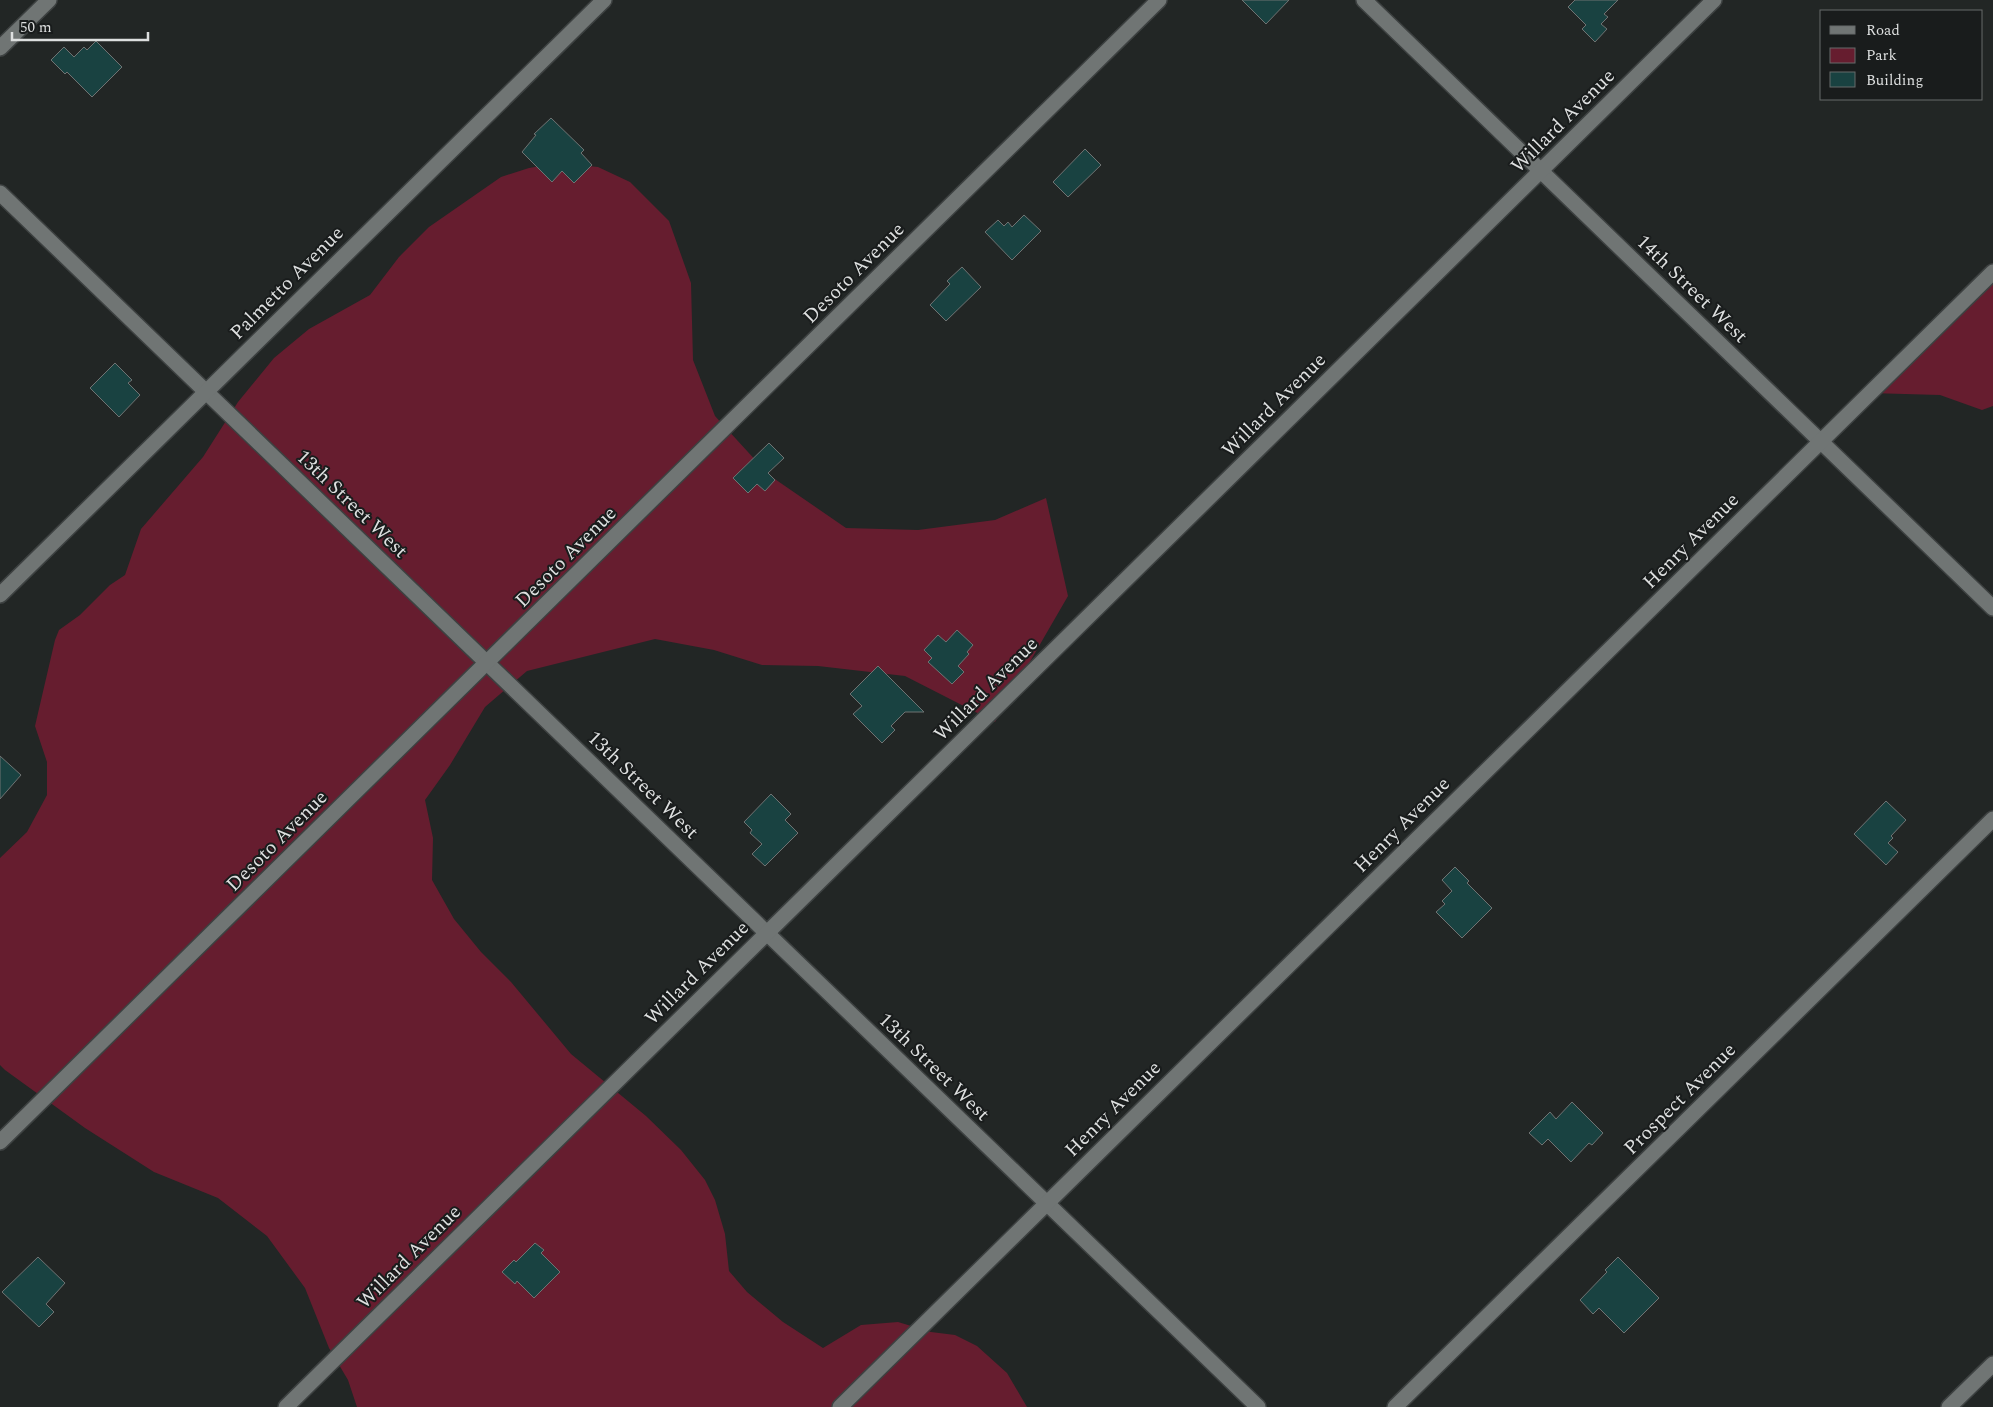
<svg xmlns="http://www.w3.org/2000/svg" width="1993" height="1407" viewBox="0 0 1993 1407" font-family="Spectral,serif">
<rect width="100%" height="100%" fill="#222625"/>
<!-- green -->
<g fill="#661d2f">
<path d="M 559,163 L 598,167 L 630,182 L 669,221 L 691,283 L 693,360 L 715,416 L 769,475 L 846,528 L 918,530 L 995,520 L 1046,498 L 1068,596 L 995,722 L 905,676 L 818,666 L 762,665 L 714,650 L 655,639 L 527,671 L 485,707 L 450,765 L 425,800 L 433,838 L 432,880 L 454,919 L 481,952 L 511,982 L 571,1054 L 646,1116 L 681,1150 L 705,1180 L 715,1200 L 725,1234 L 729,1271 L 747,1292 L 783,1322 L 823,1348 L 861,1325 L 898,1322 L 931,1332 L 955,1335 L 977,1346 L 1007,1373 L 1027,1407 L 357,1407 L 348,1380 L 329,1348 L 305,1288 L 267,1236 L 218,1198 L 154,1172 L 85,1128 L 5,1070 L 0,1065 L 0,858 L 27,832 L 47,795 L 47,762 L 35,726 L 55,640 L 59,630 L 80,615 L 110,585 L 125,575 L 141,529 L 203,457 L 238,402 L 274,358 L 309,329 L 370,295 L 399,257 L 429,227 L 501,177 L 529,168 Z"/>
<path d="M 1993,271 L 1993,406 L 1982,410 L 1940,395 L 1869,393 Z"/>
</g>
<!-- building -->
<g fill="#194241" stroke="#6f7373">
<path d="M 1242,0 L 1289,0 L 1266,24 Z"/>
<path d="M 1575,0 L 1618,0 L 1604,14 L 1608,17 L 1601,24 L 1607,29 L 1595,42 L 1582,29 L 1586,25 L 1568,7 Z"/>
<path d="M 96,41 L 122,67 L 92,97 L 67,72 L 65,74 L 51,60 L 64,47 L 74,57 L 84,47 L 87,50 Z"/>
<path d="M 551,118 L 584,150 L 581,153 L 592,165 L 574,183 L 562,171 L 552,182 L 522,152 L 536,135 L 534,134 Z"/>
<path d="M 1085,149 L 1101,165 L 1068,197 L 1053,182 Z"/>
<path d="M 1024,215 L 1041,231 L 1012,260 L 985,232 L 998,220 L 1004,226 L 1008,222 L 1012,227 Z"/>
<path d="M 962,267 L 981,287 L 946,321 L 930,305 L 950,284 L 947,281 Z"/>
<path d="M 115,363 L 132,380 L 128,383 L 140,395 L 119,417 L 90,388 Z"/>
<path d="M 769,443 L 784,458 L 768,473 L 775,480 L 765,491 L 757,484 L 748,493 L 733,478 Z"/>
<path d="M 957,630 L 973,645 L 967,652 L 969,654 L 958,666 L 964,672 L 952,684 L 928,662 L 932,658 L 924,650 L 938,635 L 946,642 Z"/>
<path d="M 878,666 L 924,712 L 905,712 L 891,726 L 895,730 L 882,743 L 853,714 L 862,706 L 850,694 Z"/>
<path d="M 0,756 L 21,775 L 0,799 Z"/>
<path d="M 771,794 L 791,814 L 785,820 L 798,833 L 765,866 L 752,854 L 762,844 L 750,833 L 752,830 L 744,822 Z"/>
<path d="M 1886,801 L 1906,820 L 1891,836 L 1893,838 L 1888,843 L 1898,852 L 1886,865 L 1854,834 Z"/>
<path d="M 1455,867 L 1469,881 L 1467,883 L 1492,908 L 1462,938 L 1436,912 L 1445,904 L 1442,901 L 1452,891 L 1442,880 Z"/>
<path d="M 1572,1102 L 1603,1133 L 1592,1145 L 1589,1143 L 1571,1162 L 1548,1139 L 1542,1145 L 1529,1133 L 1550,1112 L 1556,1119 Z"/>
<path d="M 535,1243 L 544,1250 L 541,1253 L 560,1272 L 534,1298 L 517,1281 L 515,1284 L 502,1272 L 514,1260 L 516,1262 Z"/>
<path d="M 38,1257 L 65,1283 L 46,1304 L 54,1312 L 39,1327 L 2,1292 Z"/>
<path d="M 1618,1257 L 1659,1298 L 1624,1333 L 1599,1308 L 1593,1314 L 1580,1300 L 1607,1272 L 1605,1270 Z"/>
</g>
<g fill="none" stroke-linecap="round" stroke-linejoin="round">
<defs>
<g id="street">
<path d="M 1364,0 L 1993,608"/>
<path d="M 0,48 L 49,0"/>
<path d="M 0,193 L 1258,1407"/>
<path d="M 0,595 L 604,0"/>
<path d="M 0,1142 L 1159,0"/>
<path d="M 286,1407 L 1714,0"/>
<path d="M 840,1407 L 1993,272"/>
<path d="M 1395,1407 L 1993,819"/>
<path d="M 1949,1407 L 1993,1364"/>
</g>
</defs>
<!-- street casing -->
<use href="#street" stroke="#3d4141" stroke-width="18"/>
<!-- street -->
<use href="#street" stroke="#707574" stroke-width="15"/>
</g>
<g text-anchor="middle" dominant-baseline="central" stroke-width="4" stroke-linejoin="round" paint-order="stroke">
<!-- street labels -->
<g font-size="20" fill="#dddfdf" stroke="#191c1c">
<text transform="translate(1563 121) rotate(-45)">Willard Avenue</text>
<text transform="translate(854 273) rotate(-45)">Desoto Avenue</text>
<text transform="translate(287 283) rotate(-45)">Palmetto Avenue</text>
<text transform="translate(1692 289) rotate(44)">14th Street West</text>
<text transform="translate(1274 405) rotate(-45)">Willard Avenue</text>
<text transform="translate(352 504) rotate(44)">13th Street West</text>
<text transform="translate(1691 541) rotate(-45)">Henry Avenue</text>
<text transform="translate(566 557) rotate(-45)">Desoto Avenue</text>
<text transform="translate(986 689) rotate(-45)">Willard Avenue</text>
<text transform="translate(643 785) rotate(44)">13th Street West</text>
<text transform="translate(1402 825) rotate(-45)">Henry Avenue</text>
<text transform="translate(277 841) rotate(-45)">Desoto Avenue</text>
<text transform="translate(697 973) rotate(-45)">Willard Avenue</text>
<text transform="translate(934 1067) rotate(44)">13th Street West</text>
<text transform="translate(1680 1099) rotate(-45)">Prospect Avenue</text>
<text transform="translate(1113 1109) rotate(-45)">Henry Avenue</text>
<text transform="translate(409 1257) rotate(-45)">Willard Avenue</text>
</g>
</g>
<!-- legend -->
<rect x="1820" y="10" width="162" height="90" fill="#191c1c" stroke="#676a6a"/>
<rect x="1830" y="26" width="25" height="8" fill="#707574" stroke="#676a6a"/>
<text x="1866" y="35" font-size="15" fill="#dddfdf">Road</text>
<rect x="1830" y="48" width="25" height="15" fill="#661d2f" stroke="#676a6a"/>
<text x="1866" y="60" font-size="15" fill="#dddfdf">Park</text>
<rect x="1830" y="72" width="25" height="15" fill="#194241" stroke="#676a6a"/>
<text x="1866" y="85" font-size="15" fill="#dddfdf">Building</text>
<!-- scale -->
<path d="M12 32v8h136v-8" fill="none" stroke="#dddfdf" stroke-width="2.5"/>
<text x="20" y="32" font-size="15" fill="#dddfdf" stroke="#191c1c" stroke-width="4" paint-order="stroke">50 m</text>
</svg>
